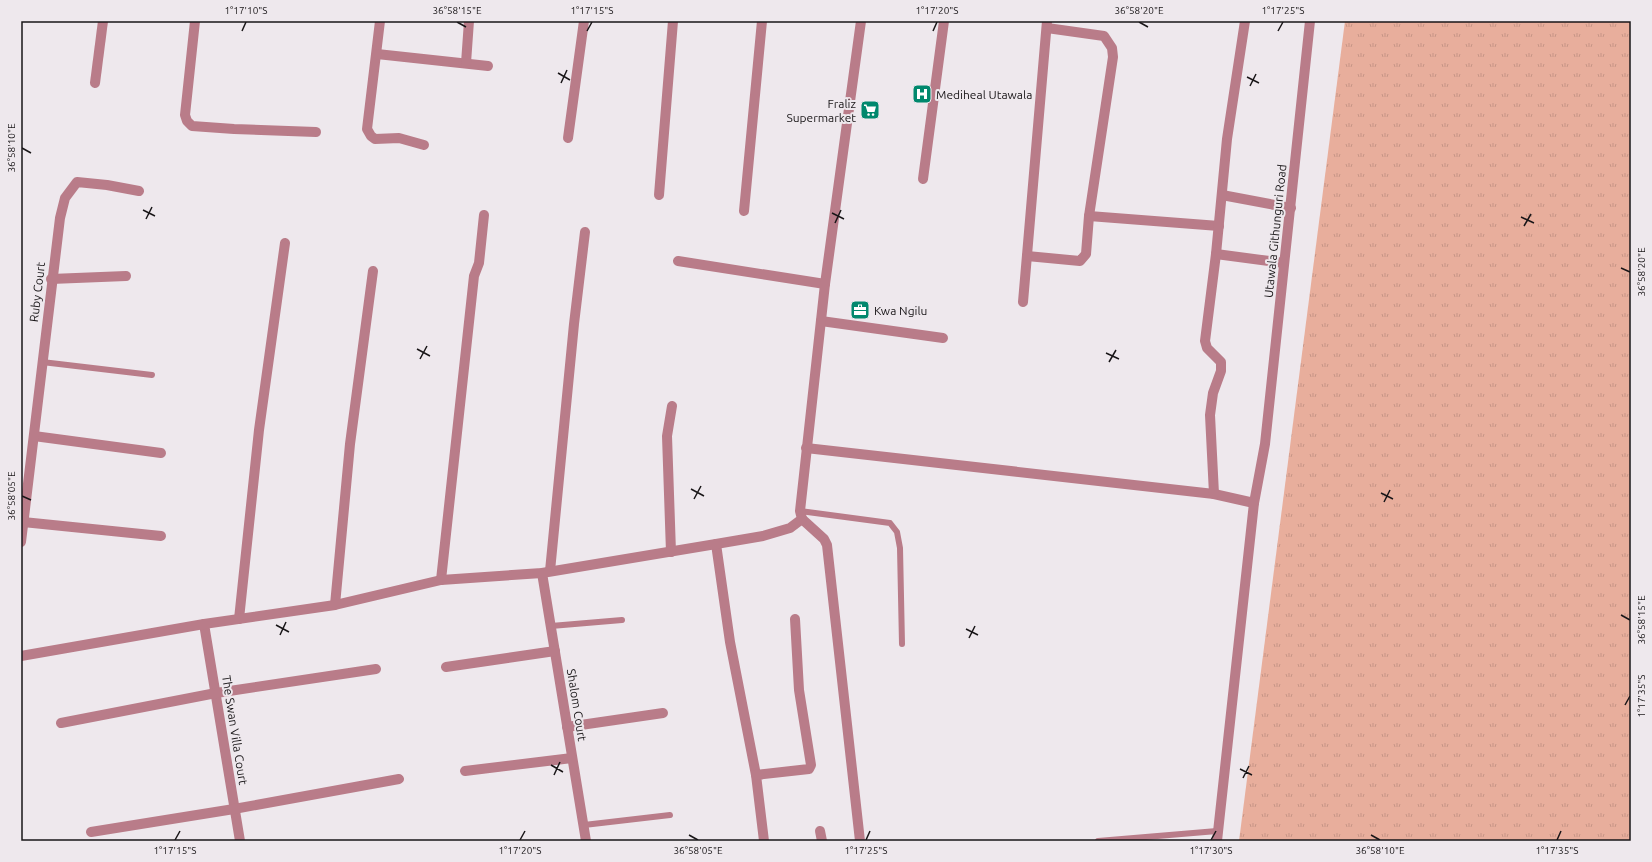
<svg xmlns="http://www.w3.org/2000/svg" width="1652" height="862" viewBox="0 0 1652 862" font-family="Ubuntu,sans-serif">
<defs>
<pattern id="grass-tufts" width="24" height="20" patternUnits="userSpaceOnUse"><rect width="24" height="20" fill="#e8ae9c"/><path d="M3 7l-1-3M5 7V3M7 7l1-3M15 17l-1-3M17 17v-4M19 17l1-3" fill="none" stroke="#c69586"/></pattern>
</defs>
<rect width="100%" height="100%" fill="#eee8ed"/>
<!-- grass -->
<path fill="url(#grass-tufts)" d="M 1345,21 L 1631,21 L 1631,841 L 1239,841 Z"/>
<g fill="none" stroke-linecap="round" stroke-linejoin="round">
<!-- lane -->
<g stroke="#b97c89" stroke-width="6">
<path d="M 42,362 L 152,375"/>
<path d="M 800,511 L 890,523 L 897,532 L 900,548 L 902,644"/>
<path d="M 551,626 L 622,620"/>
<path d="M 584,825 L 670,815"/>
<path d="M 1098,841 L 1217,831"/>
</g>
<!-- street -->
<g stroke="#b97c89" stroke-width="10">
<path d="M 195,21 L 185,115 L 187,121 L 192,126 L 234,129 L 316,132"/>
<path d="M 380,21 L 367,129 L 371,136 L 375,139 L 399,138 L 424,145"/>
<path d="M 377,54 L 488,66"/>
<path d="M 466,63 L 469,21"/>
<path d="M 95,83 L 103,21"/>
<path d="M 568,138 L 584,21"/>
<path d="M 923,179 L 944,21"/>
<path d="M 659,195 L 673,21"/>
<path d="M 1222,195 L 1291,208"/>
<path d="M 744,211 L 762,21"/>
<path d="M 1089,216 L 1219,226"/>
<path d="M 1216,254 L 1284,263"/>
<path d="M 1027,256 L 1080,261 L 1086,254 L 1089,216 L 1113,57 L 1112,48 L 1104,36 L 1047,28"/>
<path d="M 678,261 L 825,284"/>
<path d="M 51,279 L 126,276"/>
<path d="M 1023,302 L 1047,21"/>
<path d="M 821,321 L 943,338"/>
<path d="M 34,436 L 161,453"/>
<path d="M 806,448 L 1214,494 L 1254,503"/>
<path d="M 1214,494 L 1210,415 L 1213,393 L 1221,371 L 1221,362 L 1207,348 L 1205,341 L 1216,254 L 1227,139 L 1245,21"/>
<path d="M 802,519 L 824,539 L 827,545 L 860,841"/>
<path d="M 23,522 L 161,536"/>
<path d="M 21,542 L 60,218 L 65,198 L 77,182 L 107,185 L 139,191"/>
<path d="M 716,544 L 730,642 L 756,775 L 764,841"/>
<path d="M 671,552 L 667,436 L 672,406"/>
<path d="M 550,571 L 574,324 L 585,232"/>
<path d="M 542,573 L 586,841"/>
<path d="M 441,580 L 474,276 L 479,263 L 484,215"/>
<path d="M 335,605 L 350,444 L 373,271"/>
<path d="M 239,619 L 259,430 L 285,243"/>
<path d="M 204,624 L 240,841"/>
<path d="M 21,656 L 204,624 L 335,605 L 441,580 L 542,573 L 716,544 L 763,536 L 790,528 L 802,519 L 800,511 L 825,284 L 861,21"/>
<path d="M 446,667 L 555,651"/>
<path d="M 61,723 L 216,693 L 376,669"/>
<path d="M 567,727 L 663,713"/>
<path d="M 465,771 L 572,758"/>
<path d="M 756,775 L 809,769 L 811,765 L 799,690 L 795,619"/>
<path d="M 820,831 L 822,841"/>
<path d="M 91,832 L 234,809 L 399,779"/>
<path d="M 1217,841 L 1254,503 L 1265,444 L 1310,21"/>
</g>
</g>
<!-- ticks -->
<path fill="none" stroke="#191618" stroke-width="1.5" d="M 457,22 L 466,27M 1139,22 L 1148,27M 242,31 L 246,22M 587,31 L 592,22M 933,31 L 937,22M 1278,31 L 1283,22M 558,73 L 570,80M 1247,77 L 1259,83M 561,83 L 567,70M 1250,86 L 1256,74M 22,148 L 31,153M 143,210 L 155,216M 832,213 L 844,219M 1521,217 L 1534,223M 146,219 L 152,207M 835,223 L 841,210M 1524,226 L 1531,214M 1621,268 L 1630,272M 417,349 L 430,356M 1106,353 L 1119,359M 420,359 L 427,346M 1109,362 L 1116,350M 691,489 L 704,496M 1381,493 L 1393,499M 22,496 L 31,500M 694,499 L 701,486M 1384,502 L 1390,490M 1621,615 L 1630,620M 276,625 L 289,632M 966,629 L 978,635M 280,635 L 286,622M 969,638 L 975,626M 1625,705 L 1630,696M 551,765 L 563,772M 1240,769 L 1252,775M 554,775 L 560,762M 1243,778 L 1249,766M 689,835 L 698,840M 1371,835 L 1380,840M 175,840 L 180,831M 520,840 L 525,831M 866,840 L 870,831M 1211,840 L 1216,831M 1557,840 L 1561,831"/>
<!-- icons -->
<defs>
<symbol id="hospital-square" viewBox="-11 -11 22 22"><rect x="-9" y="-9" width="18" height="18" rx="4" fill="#00886d" stroke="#eee8ed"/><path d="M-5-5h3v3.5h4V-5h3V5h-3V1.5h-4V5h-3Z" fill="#fff"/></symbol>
<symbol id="supermarket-square" viewBox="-11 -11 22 22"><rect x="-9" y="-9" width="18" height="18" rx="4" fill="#00886d" stroke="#eee8ed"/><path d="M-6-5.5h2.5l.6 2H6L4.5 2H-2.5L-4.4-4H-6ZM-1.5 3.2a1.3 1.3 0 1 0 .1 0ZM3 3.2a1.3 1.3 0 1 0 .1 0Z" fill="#fff"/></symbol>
<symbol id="office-square" viewBox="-11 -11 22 22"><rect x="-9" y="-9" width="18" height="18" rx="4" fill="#00886d" stroke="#eee8ed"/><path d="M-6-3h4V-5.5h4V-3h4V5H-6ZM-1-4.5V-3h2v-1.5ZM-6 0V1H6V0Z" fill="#fff"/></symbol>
</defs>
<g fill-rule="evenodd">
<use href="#hospital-square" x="911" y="83" width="22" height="22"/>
<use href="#supermarket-square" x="859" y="99" width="22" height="22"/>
<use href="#office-square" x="849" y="299" width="22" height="22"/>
</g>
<g text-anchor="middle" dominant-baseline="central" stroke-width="4" stroke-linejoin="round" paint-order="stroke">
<!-- poi labels -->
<g font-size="12" fill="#191618" stroke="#eee8ed" text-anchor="start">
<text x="936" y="94">Mediheal Utawala</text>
<text x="856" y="103" text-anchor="end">Fraliz<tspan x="856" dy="14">Supermarket</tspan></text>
<text x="874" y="310">Kwa Ngilu</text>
</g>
<!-- street labels -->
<g font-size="12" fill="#191618" stroke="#eee8ed">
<text transform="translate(1275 231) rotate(-84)">Utawala Githunguri Road</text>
<text transform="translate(37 292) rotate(-83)">Ruby Court</text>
<text transform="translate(577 705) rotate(81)">Shalom Court</text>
<text transform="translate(235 730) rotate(81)">The Swan Villa Court</text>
</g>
</g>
<!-- border -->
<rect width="1652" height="862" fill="none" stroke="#eee8ed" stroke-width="44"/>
<rect x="22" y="22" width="1608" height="818" fill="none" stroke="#191618" stroke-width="1.5"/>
<g font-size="10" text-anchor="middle" fill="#191618">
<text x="246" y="14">1°17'10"S</text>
<text x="457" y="14">36°58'15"E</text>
<text x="592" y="14">1°17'15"S</text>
<text x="937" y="14">1°17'20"S</text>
<text x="1139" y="14">36°58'20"E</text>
<text x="1283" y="14">1°17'25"S</text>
<text transform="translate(11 148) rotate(-90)" y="4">36°58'10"E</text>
<text transform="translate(1641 272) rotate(-90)" y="4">36°58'20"E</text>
<text transform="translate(11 496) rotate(-90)" y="4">36°58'05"E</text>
<text transform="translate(1641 620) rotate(-90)" y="4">36°58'15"E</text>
<text transform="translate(1641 696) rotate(-90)" y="4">1°17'35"S</text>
<text x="175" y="854">1°17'15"S</text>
<text x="520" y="854">1°17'20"S</text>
<text x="698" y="854">36°58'05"E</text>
<text x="866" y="854">1°17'25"S</text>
<text x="1211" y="854">1°17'30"S</text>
<text x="1380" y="854">36°58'10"E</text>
<text x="1557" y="854">1°17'35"S</text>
</g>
</svg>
